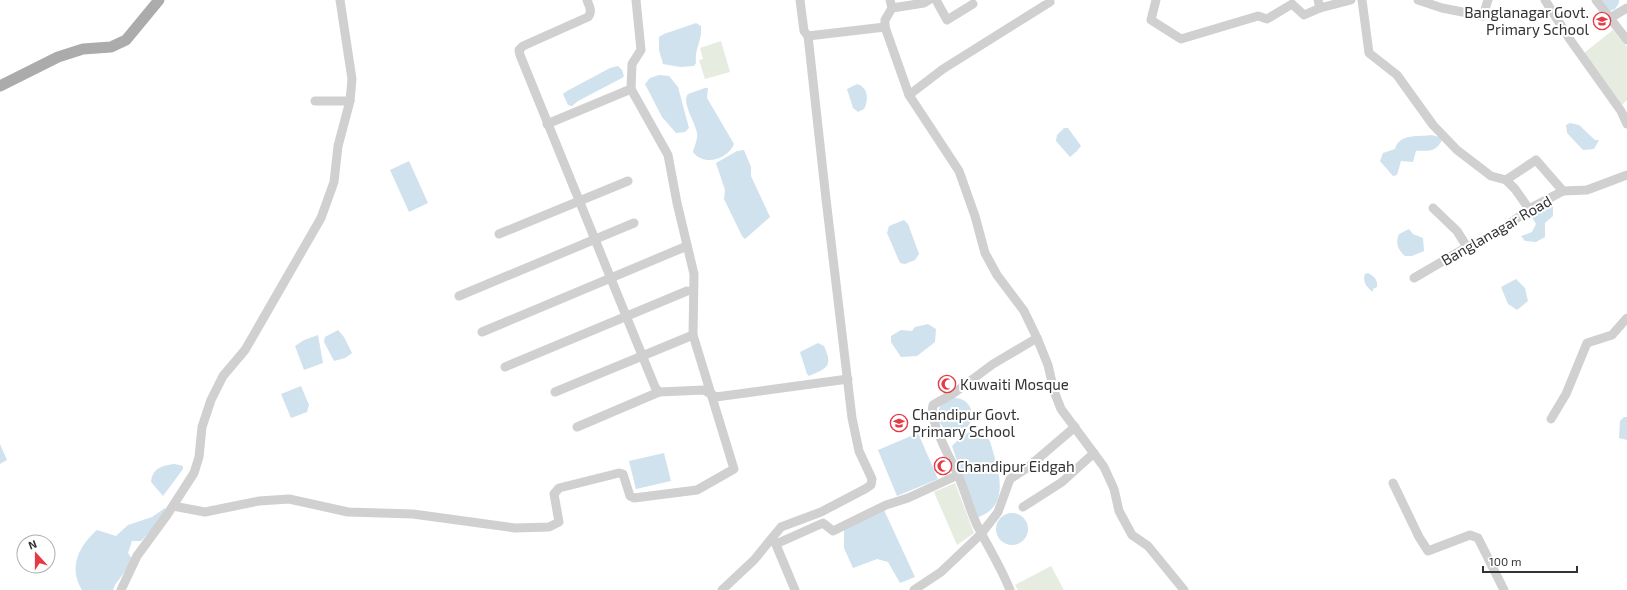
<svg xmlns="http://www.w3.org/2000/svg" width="1627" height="590" viewBox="0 0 1627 590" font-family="'Exo 2',sans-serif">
<rect width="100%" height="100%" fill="#fff"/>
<!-- green -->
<g fill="#e6ecdf">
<path d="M 1613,30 L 1627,47 L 1627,100 L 1622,105 L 1584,53 Z"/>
<path d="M 721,41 L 730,72 L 705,79 L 699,60 L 703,59 L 700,48 Z"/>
<path d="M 955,483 L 974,533 L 957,545 L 934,492 Z"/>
<path d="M 1051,566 L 1064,590 L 1018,590 L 1015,585 Z"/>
</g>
<!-- water -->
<g fill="#cfe2ee">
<path d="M 1601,0 L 1619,0 L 1619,3 L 1615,9 L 1610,11 Z"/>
<path d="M 696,23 L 701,26 C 703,39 694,49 696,63 L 694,66 L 680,67 L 663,64 L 659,50 L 659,37 L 664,34 Z"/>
<path d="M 618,66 L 622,70 L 624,76 L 622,78 L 578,101 L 572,106 L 568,105 L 563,94 L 567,91 L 610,68 Z"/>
<path d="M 659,75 L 669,76 L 678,87 L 689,128 L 685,132 L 676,133 L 662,117 L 645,84 L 650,78 Z"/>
<path d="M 857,84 C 868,87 869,100 864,109 L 858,112 L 853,108 L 847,89 Z"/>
<path d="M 705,88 L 708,88 L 707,98 L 734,144 C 728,159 704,167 693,152 C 694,146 698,140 697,133 C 696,124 681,102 688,94 Z"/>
<path d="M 1570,123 L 1579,125 L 1595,140 L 1599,140 L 1594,149 L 1583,150 L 1567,133 L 1566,125 Z"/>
<path d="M 1064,128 L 1068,128 L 1081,146 L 1077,151 L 1070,157 L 1056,141 L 1057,135 Z"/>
<path d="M 1432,135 L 1439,137 L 1442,140 C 1435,154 1427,150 1416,151 L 1413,162 L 1401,161 L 1397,175 L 1393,176 L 1380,161 L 1383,153 L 1395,149 C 1399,133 1420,137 1432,135 Z"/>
<path d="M 744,150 L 751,167 L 751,176 L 770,217 L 745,239 L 742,236 L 724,199 L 725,190 L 716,163 L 737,151 Z"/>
<path d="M 409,161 L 428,203 L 409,212 L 390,170 Z"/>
<path d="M 1553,201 L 1553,216 L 1545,223 L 1545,237 L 1536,242 L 1525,241 L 1521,236 L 1532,232 L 1536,224 L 1528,211 Z"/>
<path d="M 904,220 L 908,224 L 919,254 L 915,260 L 905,264 L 900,263 L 887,233 L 889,226 Z"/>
<path d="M 1409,229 L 1413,234 L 1423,238 L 1424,251 L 1412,256 L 1405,256 C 1398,250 1395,243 1399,234 Z"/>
<path d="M 1368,273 C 1374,276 1378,280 1377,287 L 1373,289 L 1373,292 C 1367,288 1362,281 1365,274 Z"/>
<path d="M 1516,279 L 1525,288 L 1528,301 L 1517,310 L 1508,304 L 1501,287 Z"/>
<path d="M 928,324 L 936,329 L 935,342 L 917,356 L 901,357 L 891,342 L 891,336 L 901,330 L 912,331 L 915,327 Z"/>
<path d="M 338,330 L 344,337 L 352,353 L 345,358 L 334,361 L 324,342 L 325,337 Z"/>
<path d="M 318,335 L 323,363 L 304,370 L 295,346 L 304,340 Z"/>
<path d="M 818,343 L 824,346 C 833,366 828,368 809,376 L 807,374 L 800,352 Z"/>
<path d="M 301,386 L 309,405 L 307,412 L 291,418 L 281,394 Z"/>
<circle cx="955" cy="415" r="17"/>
<path d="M 1624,417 L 1627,417 L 1627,440 L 1619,438 L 1620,421 Z"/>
<path d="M 977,429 C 980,432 984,434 987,437 C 991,441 992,449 994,455 C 1002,480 1006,509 976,518 L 952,446 L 963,435 Z"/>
<path d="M 918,433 L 938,479 L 897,496 L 878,450 Z"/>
<path d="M 0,444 L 7,460 L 0,464 Z"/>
<path d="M 664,453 L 671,481 L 636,489 L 629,461 Z"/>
<path d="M 175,464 L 183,466 L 183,469 L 163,496 L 151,482 C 152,469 162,465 175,464 Z"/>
<path d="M 165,508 L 167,513 L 141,541 L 132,541 L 128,553 L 133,560 L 115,585 L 113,590 L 82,590 C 68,567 79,546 97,530 L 116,536 L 128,525 L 152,517 Z"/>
<path d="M 884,510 L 915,577 L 900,583 L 888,562 L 877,559 L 853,568 L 844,548 L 844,529 Z"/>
<circle cx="1012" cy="529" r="16"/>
</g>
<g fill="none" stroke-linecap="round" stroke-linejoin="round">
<!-- minor -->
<g stroke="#d0d0d0" stroke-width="9">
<path d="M 587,0 C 589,6 593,11 588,17 L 523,46 L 519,50 L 520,55 L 655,387 L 659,392 L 704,390 L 716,397 L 848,379"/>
<path d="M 800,0 L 804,31 L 808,36 L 885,27"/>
<path d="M 890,0 L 892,8 L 885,20 L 885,27 L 909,95 L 959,171 L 975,216 L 985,253 L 997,275 L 1024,311 L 1037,338 L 1048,365 L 1054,391 L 1061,409 L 1104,467 L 1114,489 L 1119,511 L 1132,535 L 1148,546 L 1184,590"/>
<path d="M 936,0 L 947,20 L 973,4"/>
<path d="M 1156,0 L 1151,20 L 1181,39 L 1258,16 L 1267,19 L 1292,4 L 1304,15 L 1320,8"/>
<path d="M 1318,0 L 1320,8 L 1351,0"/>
<path d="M 1362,0 L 1369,53 L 1397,75 L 1433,125 L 1457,150 L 1491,176 L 1506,180 L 1536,160 L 1563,191"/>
<path d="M 1418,0 L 1442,8 L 1483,16 L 1488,0"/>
<path d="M 1545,0 L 1571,41 L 1621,111 L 1627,124"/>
<path d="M 1596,0 L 1627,40"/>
<path d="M 892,8 L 924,3 L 929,0"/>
<path d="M 1610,18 L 1627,8"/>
<path d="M 909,95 L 943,69 L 1050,2 L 1049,0"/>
<path d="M 315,101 L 350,101"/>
<path d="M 547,124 L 631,89"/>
<path d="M 1506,180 L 1515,189 L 1529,209"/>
<path d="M 1433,208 L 1457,231 L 1467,247"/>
<path d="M 499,234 L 628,181"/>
<path d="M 1414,278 L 1467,247 L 1496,234 L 1529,209 L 1563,191 L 1587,190 L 1627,175"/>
<path d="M 459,296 L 634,223"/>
<path d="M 482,332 L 687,246"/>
<path d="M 505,367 L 687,291"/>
<path d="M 555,392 L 693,335"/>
<path d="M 1551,419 L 1566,394 L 1587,343 L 1612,335 L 1627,318"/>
<path d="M 577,427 L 659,392"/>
<path d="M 1393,483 L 1419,537 L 1428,551 L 1470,535 L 1478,538 L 1504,590"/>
<path d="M 173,506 L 205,512 L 259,501 L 289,499 L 348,512 L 413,514 L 515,528 L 549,527 L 559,522 L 554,494 L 559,488 L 619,473 L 623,474 L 630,496 L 634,498 L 697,490 L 734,469 L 693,335 L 694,274 L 677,203 L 668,155 L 631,89 L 632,64 L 641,50 L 636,0"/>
<path d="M 1023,507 L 1062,482 L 1094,453"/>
<path d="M 774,540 L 795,590"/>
<path d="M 776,544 L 823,523 L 833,531 L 886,505 L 908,498 L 958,475"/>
<path d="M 121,590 L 137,556 L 167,515 L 194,473 L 199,457 L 202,427 L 211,400 L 223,376 L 245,350 L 321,218 L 334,182 L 338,146 L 350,101 L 352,79 L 340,0"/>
<path d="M 722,590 L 754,560 L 781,527 L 821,512 L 865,489 L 871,485 L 872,479 L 859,451 L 852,418 L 826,199 L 808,36"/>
<path d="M 914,590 L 941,572 L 981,534 L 998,512 L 1010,479 L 1027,468 L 1075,427"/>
<path d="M 1010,590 C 1001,567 988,547 977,525 C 969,508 965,490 957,473 C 950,458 929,421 933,405 L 954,393 L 993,364 L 1037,338"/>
</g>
<!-- major -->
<path stroke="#ababab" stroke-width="11" d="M 0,86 L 58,57 L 83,49 L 111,47 L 126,40 L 159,0"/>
</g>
<!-- icons -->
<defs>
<symbol id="school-ring" viewBox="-11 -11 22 22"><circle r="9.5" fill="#fff" stroke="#e63946" stroke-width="1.5"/><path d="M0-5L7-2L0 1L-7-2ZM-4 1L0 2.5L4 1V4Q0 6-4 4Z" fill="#e63946"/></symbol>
<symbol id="mosque-ring" viewBox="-11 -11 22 22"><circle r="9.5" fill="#fff" stroke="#e63946" stroke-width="1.5"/><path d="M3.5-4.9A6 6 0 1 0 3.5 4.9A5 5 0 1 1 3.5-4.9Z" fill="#e63946"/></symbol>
</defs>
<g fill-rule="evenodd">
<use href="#school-ring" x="1592" y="11" width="20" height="20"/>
<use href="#mosque-ring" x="937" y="374" width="20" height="20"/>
<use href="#school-ring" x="889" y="413" width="20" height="20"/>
<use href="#mosque-ring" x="933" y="456" width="20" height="20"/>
</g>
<g text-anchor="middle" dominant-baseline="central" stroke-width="4" stroke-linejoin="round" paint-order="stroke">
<!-- poi labels -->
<g font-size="15" fill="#333" stroke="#fff" text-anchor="start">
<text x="1589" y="12" text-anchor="end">Banglanagar Govt.<tspan x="1589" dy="17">Primary School</tspan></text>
<text x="960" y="384">Kuwaiti Mosque</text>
<text x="912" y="414">Chandipur Govt.<tspan x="912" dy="17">Primary School</tspan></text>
<text x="956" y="466">Chandipur Eidgah</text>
</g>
<!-- street labels -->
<g font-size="15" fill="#333" stroke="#fff">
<text transform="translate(1496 230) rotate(-30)">Banglanagar Road</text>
</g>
</g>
<!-- north arrow -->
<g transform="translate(36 554) rotate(339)"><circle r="19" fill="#ffffff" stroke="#adadad"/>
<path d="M0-3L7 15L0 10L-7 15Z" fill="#e63946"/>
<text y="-6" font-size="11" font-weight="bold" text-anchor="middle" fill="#333333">N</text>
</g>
<!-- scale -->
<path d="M1483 566v6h94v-6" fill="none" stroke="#333333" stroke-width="2"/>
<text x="1489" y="566" font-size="12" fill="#333333" stroke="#ffffff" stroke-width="3" paint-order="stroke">100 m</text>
</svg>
